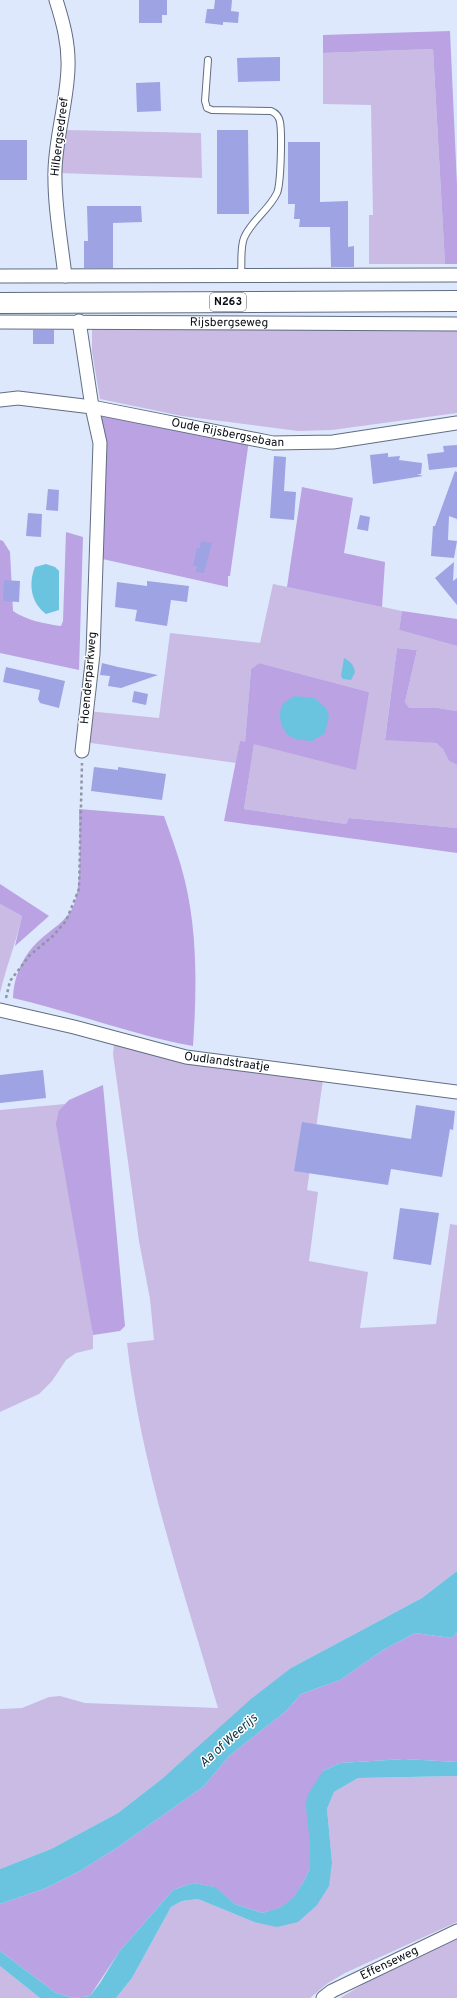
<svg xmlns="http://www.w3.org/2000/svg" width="457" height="1998" viewBox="0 0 457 1998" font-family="Overpass,sans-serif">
<rect width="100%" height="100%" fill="#dde8fc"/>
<!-- green -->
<g fill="#c9bbe3">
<path d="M 433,49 L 445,264 L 369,264 L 369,215 L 373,215 L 371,105 L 323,104 L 323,53 Z"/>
<path d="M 66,130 L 201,133 L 202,178 L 59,173 Z"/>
<path d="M 92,329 L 457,329 L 457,413 L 332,430 L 298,431 L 182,416 L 100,399 L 92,352 Z"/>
<path d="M 273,584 L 402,611 L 399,630 L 457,646 L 457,711 L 438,708 L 409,709 L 405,702 L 417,650 L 397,648 L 385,739 L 436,743 L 443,749 L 449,761 L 457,765 L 457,828 L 349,818 L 346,824 L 244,809 L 254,744 L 369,692 L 259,663 L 251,669 L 245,742 L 240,742 L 236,763 L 84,742 L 87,711 L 159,718 L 170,633 L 260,643 Z"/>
<path d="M 0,904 L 22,916 C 16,943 6,967 0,993 Z"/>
<path d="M 114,1044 L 323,1080 L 307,1190 L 318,1192 L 309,1261 L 368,1272 L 360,1328 L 436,1324 L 450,1224 L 457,1225 L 457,1571 L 422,1598 L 291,1668 L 163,1778 L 118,1813 L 51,1849 L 0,1869 L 0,1709 L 22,1708 L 49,1697 L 60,1696 L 85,1703 L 218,1708 C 183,1588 141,1467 127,1343 L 154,1340 L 150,1299 L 139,1241 L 113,1054 Z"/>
<path d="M 65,1104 L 59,1110 L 93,1335 L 93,1349 L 76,1353 L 66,1360 L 52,1381 L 39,1394 L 0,1412 L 0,1110 Z"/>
<path d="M 457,1776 L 457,1922 L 345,1973 L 328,1983 L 310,1998 L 116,1998 L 132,1978 L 171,1907 L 182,1901 L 198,1899 L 254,1922 L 332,1862 L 327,1809 L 334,1792 L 358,1778 Z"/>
<path d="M 457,1939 L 457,1998 L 340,1998 L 379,1975 Z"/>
<path d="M 0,1966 L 40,1998 L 0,1998 Z"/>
</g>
<!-- forest -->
<g fill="#baa2e3">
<path d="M 450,31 L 457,185 L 457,264 L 445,264 L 433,49 L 323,53 L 323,35 Z"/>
<path d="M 101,414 L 249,440 L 230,576 L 228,576 L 228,587 L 98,558 Z"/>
<path d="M 302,487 L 353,498 L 344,553 L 385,562 L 382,607 L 287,587 Z"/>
<path d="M 66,532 L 83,537 L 79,670 L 0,653 L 0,540 L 3,541 L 10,552 L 13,611 C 26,620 45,624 61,626 L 63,621 Z"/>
<path d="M 402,611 L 457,619 L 457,646 L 399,630 Z"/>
<path d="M 397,648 L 417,650 L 405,702 L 409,708 L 438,708 L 457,711 L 457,765 L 449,761 L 443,749 L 436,743 L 385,740 Z"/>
<path d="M 259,663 L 369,692 L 356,770 L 254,744 L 244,809 L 346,824 L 349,818 L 457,828 L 457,853 L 224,821 L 240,741 L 245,742 L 251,669 Z"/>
<path d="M 79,809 L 164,816 C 170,833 176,849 181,866 C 198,924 197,986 193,1046 C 132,1035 74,1012 13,998 C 14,973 25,952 43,937 C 54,928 65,921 72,909 C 83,889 79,834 79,809 Z"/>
<path d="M 0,884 L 49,916 L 15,946 L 22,916 L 0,904 Z"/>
<path d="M 103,1085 L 125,1326 L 120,1331 L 93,1335 L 56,1124 L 59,1110 L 69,1100 Z"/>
<path d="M 457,1632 L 457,1762 L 404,1759 L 340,1763 L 323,1771 L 310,1843 L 310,1868 L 304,1881 L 294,1897 L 280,1908 L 262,1913 L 235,1904 L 214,1887 L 193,1883 L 173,1890 L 119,1952 L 90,1996 L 73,1998 L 56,1993 L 0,1951 L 0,1904 L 46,1888 L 80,1871 L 118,1847 L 204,1786 L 229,1756 L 286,1711 L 301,1694 L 340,1680 L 383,1650 L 415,1633 L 452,1638 Z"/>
</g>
<!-- water -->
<g fill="#6ac3df">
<path d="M 46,564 L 55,567 L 59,571 L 59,610 L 46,614 C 31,603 28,584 35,567 Z"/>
<path d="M 344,658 C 351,662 353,664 355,672 L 351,680 L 343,679 L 341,676 Z"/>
<path d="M 295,696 L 314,698 L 326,708 L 329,716 L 325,733 L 312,741 C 306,740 299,740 293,738 C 282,733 278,719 281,708 C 283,702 290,699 295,696 Z"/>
<path d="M 457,1571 L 457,1632 L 452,1638 L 415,1633 L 383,1650 L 340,1680 L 301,1694 L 286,1711 L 229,1756 L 204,1786 L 118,1847 L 80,1871 L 46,1888 L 0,1904 L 0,1869 L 51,1849 L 118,1813 L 163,1778 L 251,1699 L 291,1668 L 422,1598 Z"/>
<path d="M 404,1759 L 457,1762 L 457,1776 L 358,1778 L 334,1792 L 327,1809 L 332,1862 L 329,1886 L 317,1905 L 298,1922 L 277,1927 L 254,1922 L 198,1899 L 182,1901 L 171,1907 L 132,1978 L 116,1998 L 40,1998 L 0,1966 L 0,1951 L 56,1993 L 73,1998 L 90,1996 L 100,1983 L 119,1952 L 173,1890 L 193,1883 L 215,1887 L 235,1904 L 262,1913 L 280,1908 L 294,1897 L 304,1881 L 310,1868 L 310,1843 L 306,1807 L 307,1796 L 323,1771 L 340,1763 Z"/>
</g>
<!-- building -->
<g fill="#9ea3e4">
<path d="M 139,0 L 167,0 L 167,15 L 162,15 L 162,23 L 139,23 Z"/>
<path d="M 215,0 L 232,0 L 231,11 L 239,12 L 238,23 L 223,22 L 223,25 L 205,23 L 207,9 L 214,9 Z"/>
<path d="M 280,57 L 280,81 L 238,82 L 237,58 Z"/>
<path d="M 160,82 L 161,111 L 137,112 L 136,83 Z"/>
<path d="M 217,130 L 248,130 L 249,214 L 217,214 Z"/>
<rect x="0" y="140" width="27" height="40"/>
<path d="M 288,142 L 320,142 L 320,202 L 348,201 L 348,247 L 354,246 L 354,267 L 331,267 L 330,227 L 299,227 L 300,219 L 294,219 L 295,204 L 288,204 Z"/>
<path d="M 87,206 L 141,206 L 142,222 L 113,223 L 113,268 L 84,268 L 84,241 L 88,241 Z"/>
<rect x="33" y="330" width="21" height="14"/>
<path d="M 457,445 L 457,467 L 429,470 L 427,454 L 444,452 L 443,446 Z"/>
<path d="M 388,453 L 388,457 L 400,456 L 399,460 L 422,463 L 421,474 L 417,474 L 423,476 L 373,484 L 370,455 Z"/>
<path d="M 274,456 L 286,457 L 284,491 L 296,492 L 294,520 L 270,518 Z"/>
<path d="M 455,471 L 457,472 L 457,519 L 449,516 L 448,540 L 457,541 L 454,558 L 431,556 L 433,526 L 435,526 Z"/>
<path d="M 48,489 L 59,490 L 58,511 L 46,510 Z"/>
<path d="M 28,513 L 42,514 L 41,537 L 26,536 Z"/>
<path d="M 360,515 L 370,517 L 368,531 L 357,529 Z"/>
<path d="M 201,541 L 212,543 L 204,573 L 196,572 L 197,566 L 193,566 L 197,548 L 200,548 Z"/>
<path d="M 454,562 L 453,581 L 457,578 L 457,605 L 435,578 Z"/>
<path d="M 4,580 L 20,581 L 19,602 L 3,601 Z"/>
<path d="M 147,581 L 189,586 L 187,602 L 171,600 L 167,626 L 135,621 L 137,610 L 115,607 L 117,582 L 147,586 Z"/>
<path d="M 102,663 L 118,667 L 158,675 L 121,688 L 108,686 L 110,676 L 100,675 Z"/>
<path d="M 6,667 L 65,681 L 59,708 L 40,703 L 38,699 L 40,690 L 3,682 Z"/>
<path d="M 134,691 L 148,694 L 146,705 L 132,702 Z"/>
<path d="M 94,767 L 118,770 L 118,767 L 166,774 L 162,800 L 91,791 Z"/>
<path d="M 43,1070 L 46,1098 L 0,1103 L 0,1075 Z"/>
<path d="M 416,1105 L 455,1111 L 453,1130 L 450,1129 L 442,1177 L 391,1169 L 388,1185 L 294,1171 L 302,1122 L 411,1139 Z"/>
<path d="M 400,1208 L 439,1213 L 431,1265 L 393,1259 Z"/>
</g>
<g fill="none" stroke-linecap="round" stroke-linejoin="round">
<defs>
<path id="service" d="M 208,60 L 205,101 L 207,108 L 212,110 L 271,111 C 276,113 279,116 280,122 C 282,133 281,184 277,193 C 269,210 251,221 244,238 C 240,248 242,263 241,275"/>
<g id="minor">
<path d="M 56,0 C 63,22 69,44 68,68 C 67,102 56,136 55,170 C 54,205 61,241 65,276"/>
<path d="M 0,276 L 457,275"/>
<path d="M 79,321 L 92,407 L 100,443 L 93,654 L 82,751"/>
<path id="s1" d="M 0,322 L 457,324"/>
<path id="s2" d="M 0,400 L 18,398 L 92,407 L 273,443 L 333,442 L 457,423"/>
<path id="s3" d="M 0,1010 L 74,1027 L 186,1057 L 457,1092"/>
<path id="s4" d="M 323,1998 L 332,1991 L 457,1931"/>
</g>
<path id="primary" d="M 0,303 L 457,301"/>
</defs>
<!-- service casing -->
<use href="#service" stroke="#606d82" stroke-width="8"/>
<!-- minor casing -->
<use href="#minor" stroke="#606d82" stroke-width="15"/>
<!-- primary casing -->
<use href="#primary" stroke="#606d82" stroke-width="22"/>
<!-- path -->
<path stroke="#8e96a6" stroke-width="2.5" stroke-dasharray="3 3" stroke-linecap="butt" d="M 6,998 L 10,981 L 30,955 L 53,936 L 66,921 L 79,889 L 82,763"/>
<!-- service -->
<use href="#service" stroke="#fff" stroke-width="6"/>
<!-- minor -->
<use href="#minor" stroke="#fff" stroke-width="13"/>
<!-- primary -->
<use href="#primary" stroke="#fff" stroke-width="20"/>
</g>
<g text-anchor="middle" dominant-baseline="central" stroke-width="3" stroke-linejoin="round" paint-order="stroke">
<!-- shield labels -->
<rect fill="#fff" stroke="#52565a" stroke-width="1" x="210" y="293" width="36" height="18" rx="3"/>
<g font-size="11" font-weight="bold" fill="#080d14">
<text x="228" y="302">N263</text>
</g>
<!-- street labels -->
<g font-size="12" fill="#080d14" stroke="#fff">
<text transform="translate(60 137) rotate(-83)">Hilbergsedreef</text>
<text stroke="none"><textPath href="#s1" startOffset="229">Rijsbergseweg</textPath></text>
<text stroke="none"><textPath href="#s2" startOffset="231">Oude Rijsbergsebaan</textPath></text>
<text transform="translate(89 678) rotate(-85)">Hoenderparkweg</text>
<text stroke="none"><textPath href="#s3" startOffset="233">Oudlandstraatje</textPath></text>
<text stroke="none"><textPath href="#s4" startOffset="75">Effenseweg</textPath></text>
</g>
<!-- water labels -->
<g font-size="13" font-style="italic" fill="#0a3541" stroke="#fff">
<text transform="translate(229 1741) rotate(-42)">Aa of Weerijs</text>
</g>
</g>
</svg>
